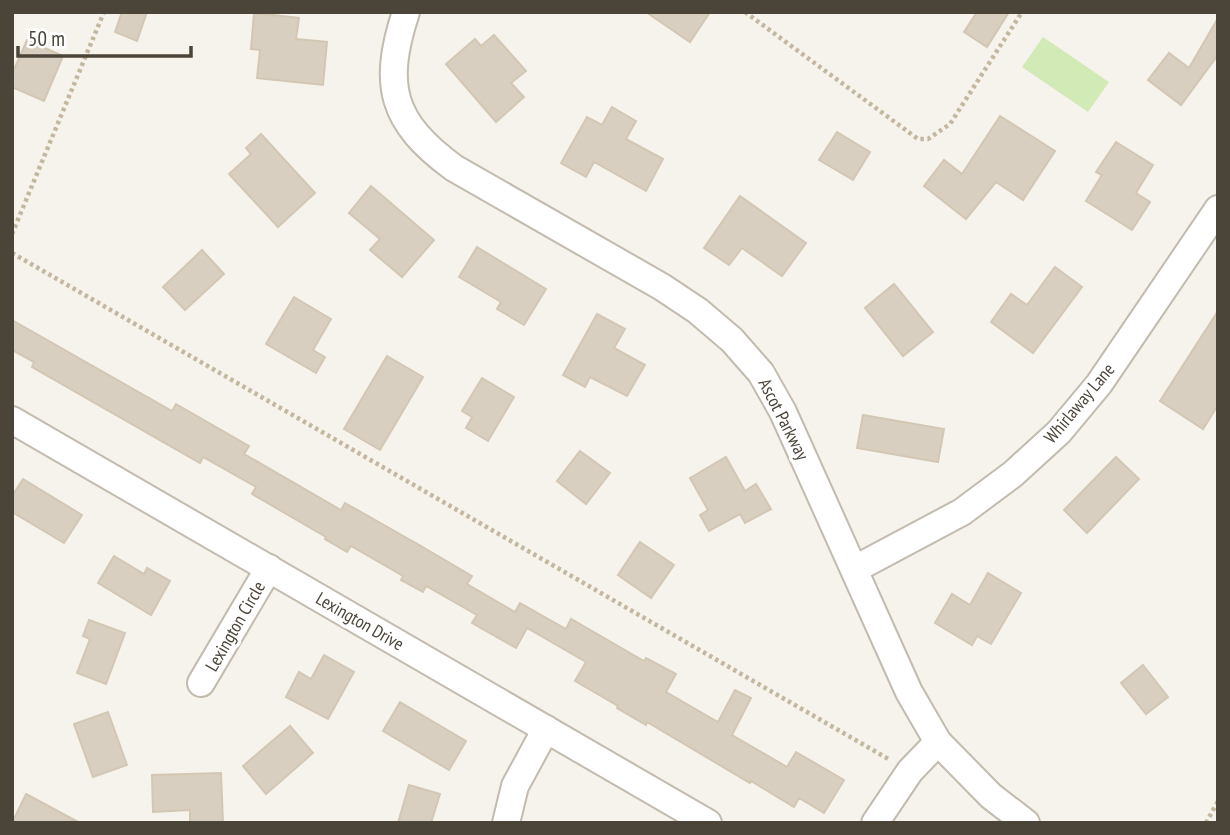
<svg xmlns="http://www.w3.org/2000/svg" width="1230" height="835" viewBox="0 0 1230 835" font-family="'PT Sans Narrow',sans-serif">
<rect width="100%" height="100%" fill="#f6f3ec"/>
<!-- green -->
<path fill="#d2eab5" d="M 1043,37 L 1109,82 L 1088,112 L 1022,67 Z"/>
<!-- building -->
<g fill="#d8cfc1" stroke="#d3c7b4" stroke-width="2">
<path d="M 122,12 L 147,12 L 137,41 L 115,32 Z"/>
<path d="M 646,12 L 710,12 L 690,42 Z"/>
<path d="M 977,12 L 1009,12 L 987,47 L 964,32 Z"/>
<path d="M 254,13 L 299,18 L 296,39 L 327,42 L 323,85 L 257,78 L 260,50 L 251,49 Z"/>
<path d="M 1218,18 L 1218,55 L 1181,105 L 1148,80 L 1169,53 L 1189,68 Z"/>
<path d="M 494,35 L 526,71 L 511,83 L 524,97 L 496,122 L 446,64 L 475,39 L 481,46 Z"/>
<path d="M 27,40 L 63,56 L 44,101 L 12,87 L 12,74 Z"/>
<path d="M 612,107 L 636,121 L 626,139 L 663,159 L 646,191 L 594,162 L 586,177 L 561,163 L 587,117 L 602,125 Z"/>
<path d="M 1000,116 L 1055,151 L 1023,200 L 996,182 L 966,219 L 924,186 L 944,160 L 962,174 Z"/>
<path d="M 837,132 L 870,152 L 853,180 L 819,160 Z"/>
<path d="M 261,134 L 315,193 L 278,227 L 229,174 L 251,154 L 246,148 Z"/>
<path d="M 1116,142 L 1153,165 L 1136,193 L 1150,202 L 1132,230 L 1086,201 L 1102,175 L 1096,172 Z"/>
<path d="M 371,186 L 434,240 L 402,277 L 370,250 L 380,239 L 349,213 Z"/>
<path d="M 740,196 L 806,243 L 782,276 L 742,248 L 729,265 L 704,248 Z"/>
<path d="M 477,247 L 546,289 L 524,325 L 497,309 L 501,302 L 459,277 Z"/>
<path d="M 202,250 L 224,274 L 185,310 L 163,287 Z"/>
<path d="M 1055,267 L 1082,287 L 1033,353 L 991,322 L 1011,294 L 1027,305 Z"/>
<path d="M 894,284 L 933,332 L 903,356 L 865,308 Z"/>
<path d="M 294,297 L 331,319 L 313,350 L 325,357 L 316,373 L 266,344 Z"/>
<path d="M 1218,311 L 1218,405 L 1203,429 L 1160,401 Z"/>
<path d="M 597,314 L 625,329 L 614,348 L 645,365 L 627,396 L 590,377 L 585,387 L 563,375 Z"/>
<path d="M 12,320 L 172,411 L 176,404 L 249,446 L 244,454 L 341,510 L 345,503 L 421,546 L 472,576 L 467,584 L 515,612 L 520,603 L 566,629 L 571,619 L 644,661 L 646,658 L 676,674 L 666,692 L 718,722 L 735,690 L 751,698 L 732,735 L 787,767 L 796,752 L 844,780 L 824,813 L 799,798 L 794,807 L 751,781 L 750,783 L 647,722 L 646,725 L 617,708 L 618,706 L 575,681 L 586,662 L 527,628 L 516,648 L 472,623 L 477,615 L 426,586 L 423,592 L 401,580 L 403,576 L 351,546 L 347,552 L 325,539 L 326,537 L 252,494 L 256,487 L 203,457 L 200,463 L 32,367 L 34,362 L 12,350 Z"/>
<path d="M 387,356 L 423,377 L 380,450 L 344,429 Z"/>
<path d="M 482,378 L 514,397 L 488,441 L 466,428 L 472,417 L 462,411 Z"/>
<path d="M 863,415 L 944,429 L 938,462 L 857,448 Z"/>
<path d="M 580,451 L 610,473 L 586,504 L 557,481 Z"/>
<path d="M 726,457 L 745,491 L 756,484 L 771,509 L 745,523 L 740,514 L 709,531 L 700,515 L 708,510 L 690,478 Z"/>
<path d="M 1116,457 L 1139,479 L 1087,533 L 1064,510 Z"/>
<path d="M 23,479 L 82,515 L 64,543 L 12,512 L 12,496 Z"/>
<path d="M 640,542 L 674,565 L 651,598 L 618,575 Z"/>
<path d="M 114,556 L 144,574 L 147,568 L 170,581 L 151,615 L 98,583 Z"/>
<path d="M 988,573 L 1021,593 L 991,644 L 977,636 L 972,645 L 935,623 L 952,594 L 970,605 Z"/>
<path d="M 89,620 L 125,633 L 106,684 L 77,673 L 90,639 L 83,636 Z"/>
<path d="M 324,655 L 354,672 L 328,719 L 286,697 L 299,672 L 311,679 Z"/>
<path d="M 1143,665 L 1168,697 L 1146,714 L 1121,683 Z"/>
<path d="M 400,702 L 466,741 L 449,770 L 383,731 Z"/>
<path d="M 108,712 L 127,765 L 93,777 L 74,724 Z"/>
<path d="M 290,726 L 313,753 L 266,794 L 243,766 Z"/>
<path d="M 221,773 L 223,823 L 190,823 L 190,810 L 153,812 L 152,775 Z"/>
<path d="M 409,785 L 440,794 L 431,823 L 398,823 Z"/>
<path d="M 26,794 L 80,823 L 12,823 Z"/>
</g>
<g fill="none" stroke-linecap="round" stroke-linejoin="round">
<defs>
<g id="street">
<path d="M 406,12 C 382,85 391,122 454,168 L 662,287 L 698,311 L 732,340 L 761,373 L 783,412 L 909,692 L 938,742 L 991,796 L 1026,823"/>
<path d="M 12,420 L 708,823"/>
<path d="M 855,569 L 962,512 L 1013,474 L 1059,432 L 1099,384 L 1218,209"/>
<path d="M 201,683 L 269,568"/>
<path d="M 506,823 L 515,786 L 546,729"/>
<path d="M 875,823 L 910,771 L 938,742"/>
</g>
</defs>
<!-- street casing -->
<use href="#street" stroke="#c2bbae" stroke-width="30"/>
<!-- path -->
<g stroke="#c4b79f" stroke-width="4.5" stroke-dasharray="3.5 3.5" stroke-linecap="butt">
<path d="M 745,12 L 918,139 L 928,139 L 950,124 L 1022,12"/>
<path d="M 12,234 L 104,12"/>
<path d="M 12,253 L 890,760"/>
<path d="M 1206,823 L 1218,801"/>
</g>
<!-- street -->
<use href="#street" stroke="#fff" stroke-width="26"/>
</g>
<g text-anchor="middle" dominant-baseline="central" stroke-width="7" stroke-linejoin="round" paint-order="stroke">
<!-- street labels -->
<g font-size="18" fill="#4b4439" stroke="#fff">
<text transform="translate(1079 403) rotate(-50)">Whirlaway Lane</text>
<text transform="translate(784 419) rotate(63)">Ascot Parkway</text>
<text transform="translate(360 621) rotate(30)">Lexington Drive</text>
<text transform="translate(235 626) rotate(-60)">Lexington Circle</text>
</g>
</g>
<!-- border -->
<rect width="1230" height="835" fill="none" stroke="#4b4439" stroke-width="28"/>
<!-- scale -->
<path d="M18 46v10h173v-10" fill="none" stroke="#4b4439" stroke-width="3.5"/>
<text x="28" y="46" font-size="21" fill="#4b4439" stroke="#ffffff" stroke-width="5" paint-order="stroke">50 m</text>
</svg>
